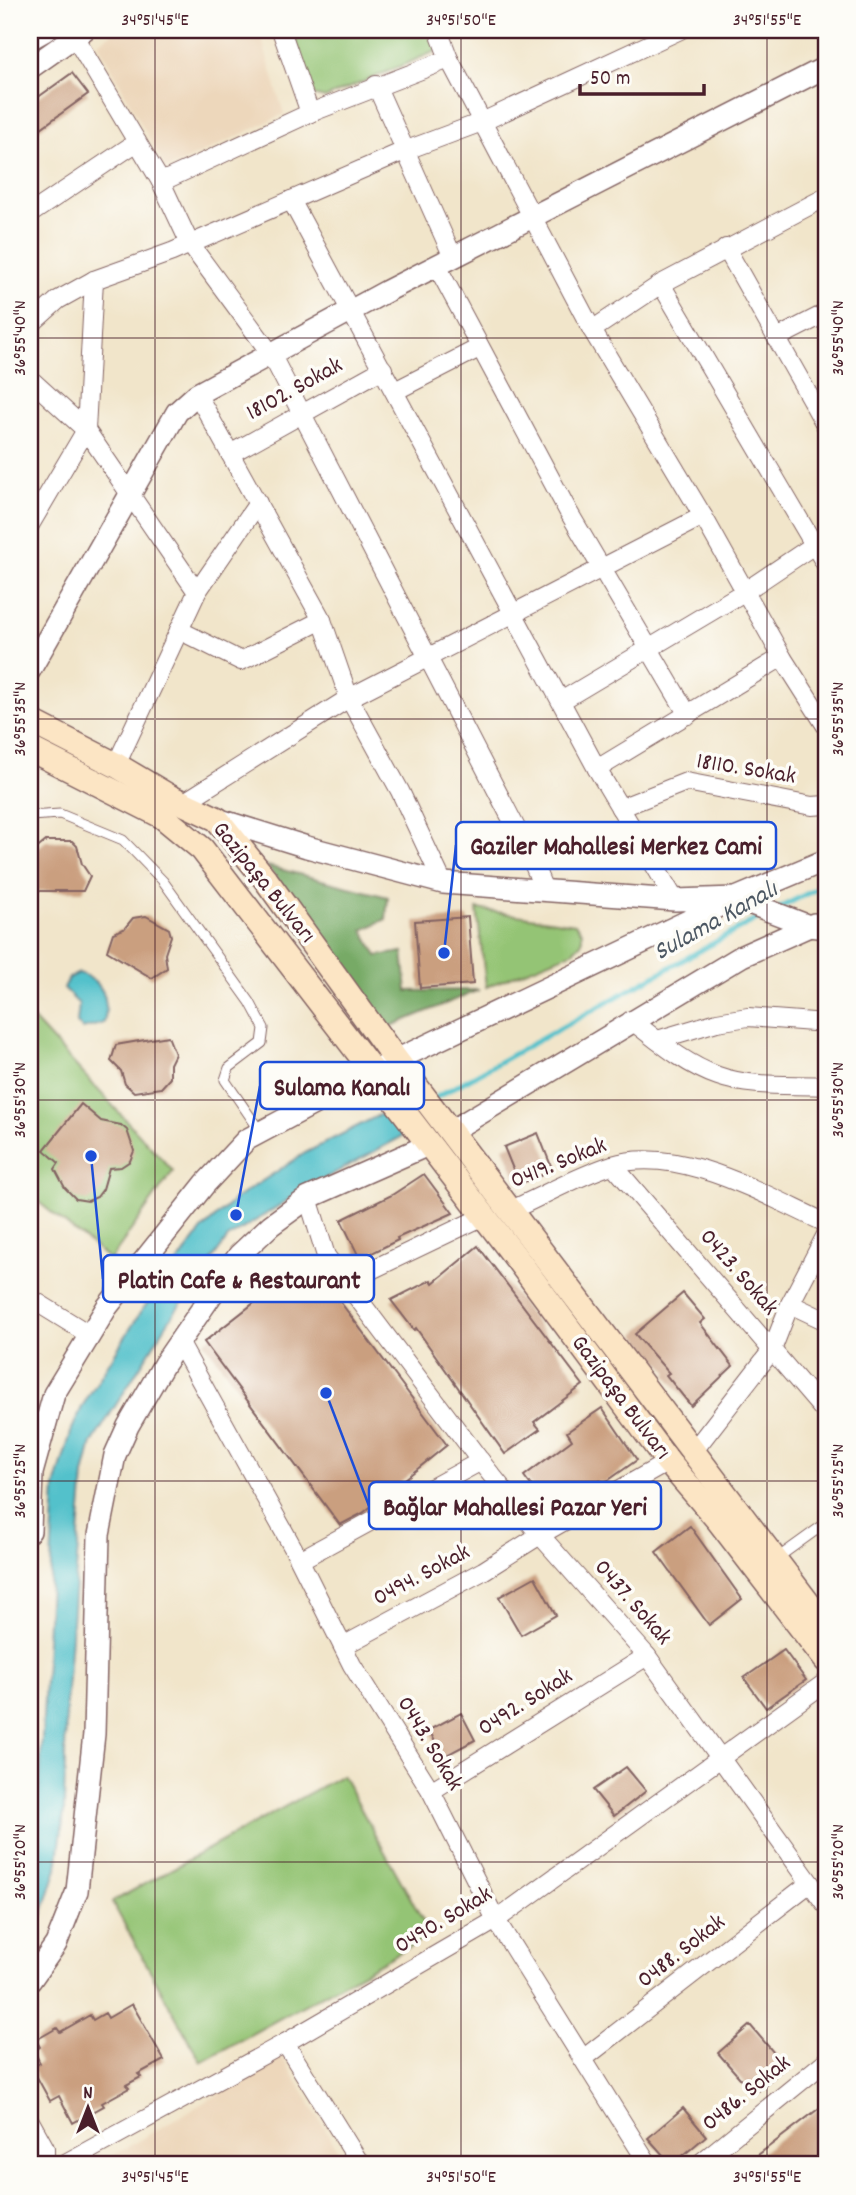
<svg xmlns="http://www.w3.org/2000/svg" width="856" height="2195" viewBox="0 0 856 2195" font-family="Dekko,sans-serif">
<rect width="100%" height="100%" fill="#fdfcf7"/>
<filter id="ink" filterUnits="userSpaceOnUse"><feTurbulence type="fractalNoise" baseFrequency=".0143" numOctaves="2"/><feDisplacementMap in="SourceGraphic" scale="14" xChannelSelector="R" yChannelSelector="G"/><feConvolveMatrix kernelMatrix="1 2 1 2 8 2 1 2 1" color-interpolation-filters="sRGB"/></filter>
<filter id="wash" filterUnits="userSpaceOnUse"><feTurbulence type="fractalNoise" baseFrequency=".00686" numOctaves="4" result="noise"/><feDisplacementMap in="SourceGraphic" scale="28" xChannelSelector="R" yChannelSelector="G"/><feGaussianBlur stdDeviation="1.57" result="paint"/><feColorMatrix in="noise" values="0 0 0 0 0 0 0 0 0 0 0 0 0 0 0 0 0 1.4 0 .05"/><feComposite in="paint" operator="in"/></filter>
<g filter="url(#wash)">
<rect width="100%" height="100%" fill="#f1e5ca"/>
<!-- built -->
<g fill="#edd7bb">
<path d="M 117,30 L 259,30 L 284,114 L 166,170 L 98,43 Z"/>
<path d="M 282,2057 L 347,2165 L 97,2165 Z"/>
</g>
<!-- green -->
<g fill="#94c474" stroke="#6f7250" stroke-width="2">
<path d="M 296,30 L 438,30 L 446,47 L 325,98 L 312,95 L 293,31 Z"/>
<path d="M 477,909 L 575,924 L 582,932 L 582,942 L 572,952 L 486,987 Z"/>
<path d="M 30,1016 L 173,1171 L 110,1260 L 30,1195 Z"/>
<path d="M 342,1775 L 431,1935 L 201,2062 L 112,1902 Z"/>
</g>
<!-- forest -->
<path fill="#7a6" stroke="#606448" stroke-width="2" d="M 267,866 L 388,897 L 386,919 L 363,930 L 377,956 L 403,952 L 407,991 L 479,990 L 389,1027 Z"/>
<!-- water -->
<g fill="#53c1cb" stroke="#4e707b" stroke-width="2">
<path d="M 79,973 C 103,981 110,998 104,1023 L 83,1029 L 77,1023 L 79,1004 L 64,989 L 69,978 Z"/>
<path d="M 385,1112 L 403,1136 L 307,1188 L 228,1238 L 172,1316 L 92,1443 L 84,1475 L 74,1595 L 66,1705 L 64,1813 L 57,1868 L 30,1954 L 30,1882 L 40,1776 L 55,1487 L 72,1429 L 83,1405 L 140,1313 L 202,1230 L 235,1199 L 305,1153 Z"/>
</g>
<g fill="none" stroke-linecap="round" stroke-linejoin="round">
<!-- stream -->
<g stroke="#53c1cb" stroke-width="5">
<path d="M 779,908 L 826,884"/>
<path d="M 433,1099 L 764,915"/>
</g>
</g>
<g id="blocks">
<!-- building -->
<g fill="#ca9f7f">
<path d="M 72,73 L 88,94 L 30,136 L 30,103 Z"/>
<path d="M 46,841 L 72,841 L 77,846 L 82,864 L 90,876 L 83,891 L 30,891 L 30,866 L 35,850 Z"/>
<path d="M 146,916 L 169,929 L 171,936 L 165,954 L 167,968 L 152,978 L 107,951 L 113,933 L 124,929 L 133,918 Z"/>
<path d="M 468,917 L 473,984 L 420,988 L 415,921 Z"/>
<path d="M 168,1036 L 175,1054 L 170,1064 L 170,1078 L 161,1088 L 134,1092 L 125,1084 L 121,1071 L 111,1061 L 116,1045 Z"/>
<path d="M 81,1104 L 101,1121 L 121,1125 L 127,1130 L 134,1151 L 130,1161 L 121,1167 L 109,1168 L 103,1189 L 97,1197 L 88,1201 L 76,1199 L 65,1188 L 55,1169 L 59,1163 L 44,1150 Z"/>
<path d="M 538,1133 L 553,1171 L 519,1184 L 504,1147 Z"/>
<path d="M 424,1174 L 453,1213 L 397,1238 L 398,1240 L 360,1259 L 341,1220 L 392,1195 Z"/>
<path d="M 478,1246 L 583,1385 L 534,1422 L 540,1429 L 505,1454 L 416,1328 L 414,1330 L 391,1300 L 431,1280 L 433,1283 Z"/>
<path d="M 309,1260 L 447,1445 L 363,1513 L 340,1525 L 204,1342 Z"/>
<path d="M 683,1293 L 705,1319 L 700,1323 L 733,1366 L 691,1406 L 666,1375 L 669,1373 L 635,1334 Z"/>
<path d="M 602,1408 L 637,1460 L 603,1484 L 600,1481 L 573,1501 L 570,1498 L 554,1510 L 549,1504 L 546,1506 L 524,1476 L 572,1440 L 567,1432 Z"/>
<path d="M 690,1526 L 742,1599 L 709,1625 L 656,1552 Z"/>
<path d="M 535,1577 L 556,1615 L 521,1635 L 499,1597 Z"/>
<path d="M 784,1650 L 806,1680 L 766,1708 L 744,1678 Z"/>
<path d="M 461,1713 L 475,1740 L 443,1757 L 429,1730 Z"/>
<path d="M 626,1767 L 646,1791 L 614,1816 L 593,1790 Z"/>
<path d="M 132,2004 L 164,2060 L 138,2074 L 141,2077 L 126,2085 L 129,2088 L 102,2103 L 104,2106 L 73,2123 L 59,2096 L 50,2101 L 32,2068 L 40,2063 L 34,2051 L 40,2047 L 36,2040 L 57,2028 L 60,2032 L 90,2015 L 93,2020 L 105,2013 L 108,2018 Z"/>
<path d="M 750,2025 L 786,2067 L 754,2094 L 718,2053 Z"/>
<path d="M 826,2103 L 826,2165 L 766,2165 L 758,2155 Z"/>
<path d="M 683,2108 L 706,2136 L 672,2165 L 648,2138 Z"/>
</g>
</g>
</g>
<g filter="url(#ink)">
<use href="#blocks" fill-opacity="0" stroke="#846463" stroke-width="2"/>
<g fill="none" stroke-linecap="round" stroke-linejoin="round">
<defs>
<g id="service">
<path d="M 30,816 L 60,814 L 123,840 L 163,881 L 250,1002 L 264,1028 L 262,1043 L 229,1068 L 225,1080 L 260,1131"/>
<path d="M 776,1559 L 826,1523"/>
</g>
<g id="minor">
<path d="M 281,30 L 310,113"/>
<path d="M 438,30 L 449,59 L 592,330 L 703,516 L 782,657 L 826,726"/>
<path d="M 74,36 L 161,182 L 190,244 L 271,354 L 529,853 L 544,890"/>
<path d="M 376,85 L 453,257"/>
<path d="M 161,182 L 310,113 L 449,59"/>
<path d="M 291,200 L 597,769 L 675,900"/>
<path d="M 30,214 L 137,142"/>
<path d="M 726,248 L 826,426"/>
<path d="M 437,266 L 568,511 L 688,715"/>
<path d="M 661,284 L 826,565"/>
<path d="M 30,325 L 58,300 L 94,280 L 172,252 L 404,151 L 482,122 L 680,30"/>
<path d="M 592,330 L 661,284 L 826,197"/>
<path d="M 777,338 L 826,313"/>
<path d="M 30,379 L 86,430 L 197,592"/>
<path d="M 395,391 L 479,348"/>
<path d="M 197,394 L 322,620 L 349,698 L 400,791 L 443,883"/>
<path d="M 230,454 L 383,369"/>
<path d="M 30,525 L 86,430 L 94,280"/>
<path d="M 179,630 L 241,661 L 322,620"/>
<path d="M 561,701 L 744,592 L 826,537"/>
<path d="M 116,765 L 197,592 L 258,503"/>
<path d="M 597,769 L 782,657"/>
<path d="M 183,803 L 349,698 L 703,516"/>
<path d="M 620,808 L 686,782 L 812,806 L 826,805"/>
<path d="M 631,1020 C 658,1041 686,1065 718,1076 C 751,1088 792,1084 826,1086"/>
<path d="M 657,1040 L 717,1022 L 748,1017 L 826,1023"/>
<path d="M 613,1165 L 826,1413"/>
<path d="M 308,1198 L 326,1256 L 485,1467 L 540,1535 L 647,1656 L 826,1905"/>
<path d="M 509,1211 C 543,1196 577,1176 612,1165 C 680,1144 766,1196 826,1223"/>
<path d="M 346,1282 L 482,1217"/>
<path d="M 30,1298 L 90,1335"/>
<path d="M 790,1304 L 826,1321"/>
<path d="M 179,1342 L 297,1555 L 352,1665 L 431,1791 L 496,1920 L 649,2165"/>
<path d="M 692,1453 L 772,1350 L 790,1304 L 826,1235"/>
<path d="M 300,1560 L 481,1461"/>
<path d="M 343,1646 L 483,1571 L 540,1535 L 668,1462"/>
<path d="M 431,1791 L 647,1656"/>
<path d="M 285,2043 L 361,2165"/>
<path d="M 583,2059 L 810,1883"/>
<path d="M 30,2121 L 45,2148 L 45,2165"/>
<path d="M 62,2165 L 285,2043 L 496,1920 L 826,1682"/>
<path d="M 698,2165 L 826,2061"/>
</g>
<g id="tertiary">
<path d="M 30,39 L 46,30"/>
<path d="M 30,68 L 84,30"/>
<path d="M 30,670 L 177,412 L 197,394 L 387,291 L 826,67"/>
<path d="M 217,819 L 307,847 L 443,883 L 675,900 L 736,898 L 809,926 L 826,928"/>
<path d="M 451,1131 L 742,956 L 814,924"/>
<path d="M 30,1531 L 32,1473 L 54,1394 L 107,1307 L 205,1184 L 246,1140 L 396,1060 L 736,898 L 826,860"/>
<path d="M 30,1981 L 56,1944 L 77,1891 L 94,1734 L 99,1535 L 115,1455 L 128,1426 L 164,1364 L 239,1255 L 271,1225 L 308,1198 L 428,1145"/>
</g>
<g id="secondary">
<path d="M 30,721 L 116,765 L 170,797 L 217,819 L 266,880 L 396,1060 L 826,1627"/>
<path d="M 30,749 L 162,816 L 202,849 L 517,1259 L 668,1462 L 719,1521 L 826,1660"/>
</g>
</defs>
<!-- service casing -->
<use href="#service" stroke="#846463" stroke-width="11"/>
<!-- minor casing -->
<use href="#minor" stroke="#846463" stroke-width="20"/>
<!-- tertiary casing -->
<use href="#tertiary" stroke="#846463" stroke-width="24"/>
<!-- secondary casing -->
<use href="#secondary" stroke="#846463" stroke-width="27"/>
<!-- service -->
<use href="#service" stroke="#fff" stroke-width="9"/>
<!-- minor -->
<use href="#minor" stroke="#fff" stroke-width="18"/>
<!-- tertiary -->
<use href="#tertiary" stroke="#fff" stroke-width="21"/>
<!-- secondary -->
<use href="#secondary" stroke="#fce5c4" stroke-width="24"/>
</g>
</g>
<!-- ticks -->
<path fill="none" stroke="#4a1f2b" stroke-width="2" stroke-opacity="0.45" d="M 155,30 L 155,2165M 461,30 L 461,2165M 767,30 L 767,2165M 30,338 L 826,338M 30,719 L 826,719M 30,1100 L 826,1100M 30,1481 L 826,1481M 30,1862 L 826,1862"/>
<g text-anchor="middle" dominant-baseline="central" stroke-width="7" stroke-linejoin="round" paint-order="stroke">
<!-- street labels -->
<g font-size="24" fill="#4a1f2b" stroke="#fdfcf7">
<text transform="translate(295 390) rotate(-29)">18102. Sokak</text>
<text transform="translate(746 770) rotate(9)">18110. Sokak</text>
<text transform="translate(263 883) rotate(51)">Gazipaşa Bulvarı</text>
<text transform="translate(559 1164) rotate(-22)">0419. Sokak</text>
<text transform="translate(738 1273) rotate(49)">0423. Sokak</text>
<text transform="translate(620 1398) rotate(53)">Gazipaşa Bulvarı</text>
<text transform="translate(422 1576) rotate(-28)">0494. Sokak</text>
<text transform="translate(632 1603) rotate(49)">0437. Sokak</text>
<text transform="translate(526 1703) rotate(-32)">0492. Sokak</text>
<text transform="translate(429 1744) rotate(59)">0443. Sokak</text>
<text transform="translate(444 1921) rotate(-31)">0490. Sokak</text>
<text transform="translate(682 1952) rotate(-38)">0488. Sokak</text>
<text transform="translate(747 2094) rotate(-39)">0486. Sokak</text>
</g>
<!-- water labels -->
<g font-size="26" font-style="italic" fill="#4d5863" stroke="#fdfcf7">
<text transform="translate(716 922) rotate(-29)">Sulama Kanalı</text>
</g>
</g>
<!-- callouts -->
<path fill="none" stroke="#1d4ed8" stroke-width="2.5" d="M444 953L456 845M236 1215L260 1086M91 1156L103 1279M326 1393L369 1506"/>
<g fill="#1d4ed8" stroke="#fdfcf7" stroke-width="2.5">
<circle cx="444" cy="953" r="7"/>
<circle cx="236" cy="1215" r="7"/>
<circle cx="91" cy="1156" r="7"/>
<circle cx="326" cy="1393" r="7"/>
</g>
<g fill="#fdfcf7" stroke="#1d4ed8" stroke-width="2.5">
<rect x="456" y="822" width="320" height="47" rx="7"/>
<rect x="260" y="1062" width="164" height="47" rx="7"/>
<rect x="103" y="1255" width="271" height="47" rx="7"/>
<rect x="369" y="1482" width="292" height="47" rx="7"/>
</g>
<g font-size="26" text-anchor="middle" font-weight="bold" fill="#4a1f2b">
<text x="616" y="854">Gaziler Mahallesi Merkez Cami</text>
<text x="342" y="1095">Sulama Kanalı</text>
<text x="239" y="1288">Platin Cafe &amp; Restaurant</text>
<text x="515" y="1515">Bağlar Mahallesi Pazar Yeri</text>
</g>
<!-- margin -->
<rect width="856" height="2195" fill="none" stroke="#fdfcf7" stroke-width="77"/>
<!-- north arrow -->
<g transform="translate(88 2108)" stroke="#fdfcf7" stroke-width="5" paint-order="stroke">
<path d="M0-5L12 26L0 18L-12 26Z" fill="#4a1f2b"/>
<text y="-10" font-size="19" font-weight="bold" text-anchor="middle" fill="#4a1f2b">N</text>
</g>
<!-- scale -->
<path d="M580 84v10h124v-10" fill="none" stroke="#4a1f2b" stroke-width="3.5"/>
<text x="590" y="84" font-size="21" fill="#4a1f2b" stroke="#fdfcf7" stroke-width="5" paint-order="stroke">50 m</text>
<rect x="38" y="38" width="780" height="2118" fill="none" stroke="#4a1f2b" stroke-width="2.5"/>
<g font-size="18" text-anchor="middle" fill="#4a1f2b">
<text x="155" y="25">34°51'45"E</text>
<text x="461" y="25">34°51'50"E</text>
<text x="767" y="25">34°51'55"E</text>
<text transform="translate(19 338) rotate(-90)" y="6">36°55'40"N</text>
<text transform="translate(837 338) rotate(-90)" y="6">36°55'40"N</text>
<text transform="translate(19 719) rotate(-90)" y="6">36°55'35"N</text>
<text transform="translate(837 719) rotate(-90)" y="6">36°55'35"N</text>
<text transform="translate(19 1100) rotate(-90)" y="6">36°55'30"N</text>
<text transform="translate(837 1100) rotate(-90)" y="6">36°55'30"N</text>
<text transform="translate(19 1481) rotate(-90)" y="6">36°55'25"N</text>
<text transform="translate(837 1481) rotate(-90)" y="6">36°55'25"N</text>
<text transform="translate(19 1862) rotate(-90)" y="6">36°55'20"N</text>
<text transform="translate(837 1862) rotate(-90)" y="6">36°55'20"N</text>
<text x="155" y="2182">34°51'45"E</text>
<text x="461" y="2182">34°51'50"E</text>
<text x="767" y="2182">34°51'55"E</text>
</g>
</svg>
